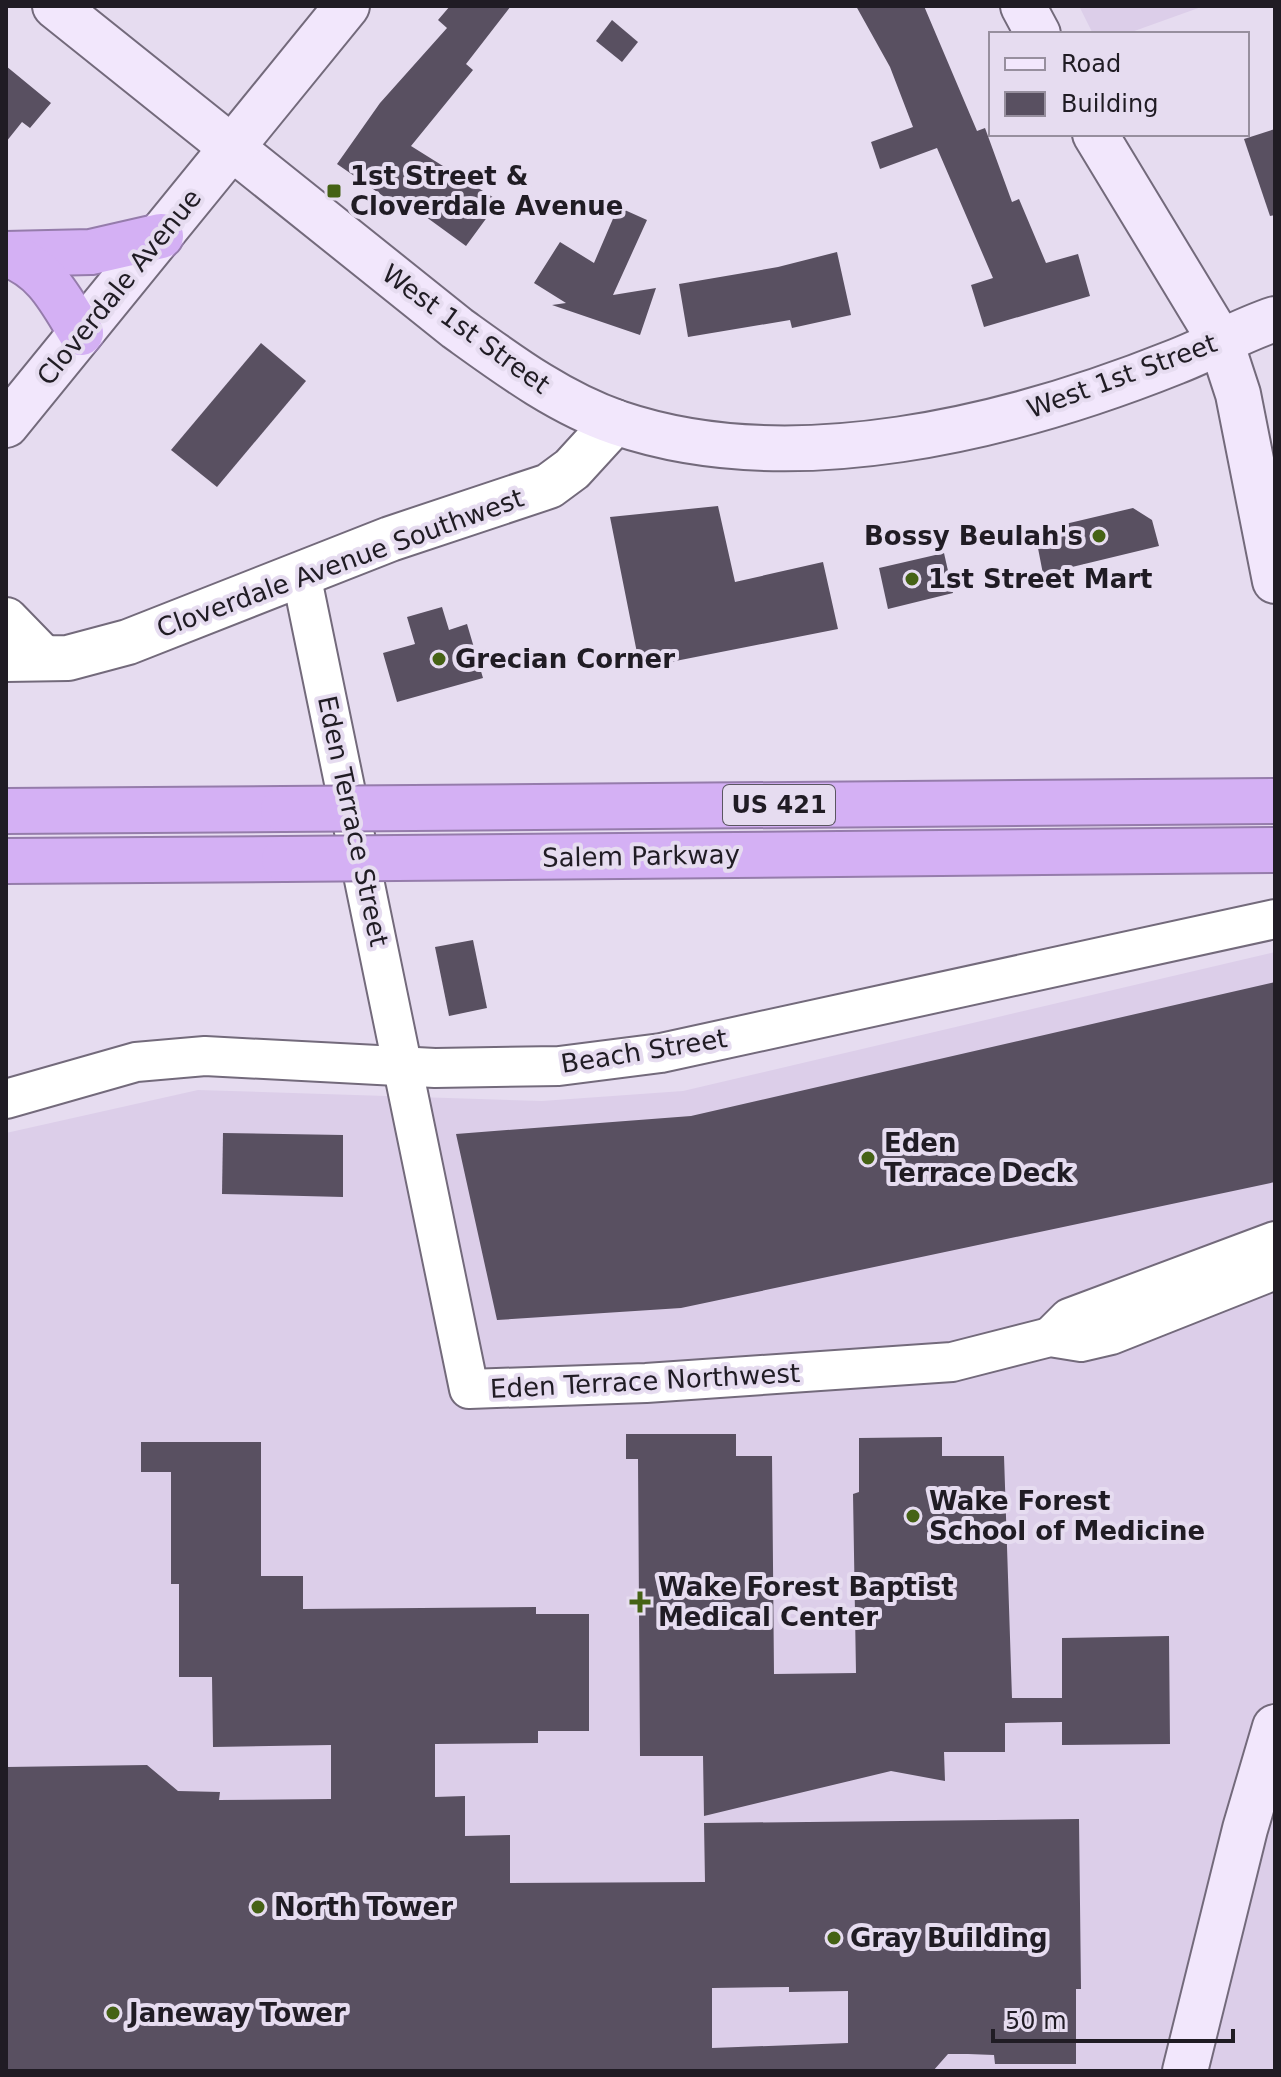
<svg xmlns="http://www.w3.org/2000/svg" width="1281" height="2077" viewBox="0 0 1281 2077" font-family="'DejaVu Sans',sans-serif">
<rect width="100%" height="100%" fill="#e6dcf0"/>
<!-- built -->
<g fill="#dccee9">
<path d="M 1079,6 L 1204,6 L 1126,34 L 1093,34 Z"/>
<path d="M 1275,952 L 1275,2071 L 6,2071 L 6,1133 L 198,1090 L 542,1101 L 683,1091 Z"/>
</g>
<!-- building -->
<g fill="#595061" fill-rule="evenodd">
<path d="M 450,6 L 511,6 L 466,64 L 473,70 L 411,146 L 499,201 L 466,246 L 400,198 L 396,205 L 337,164 L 380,103 L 447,28 L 438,20 Z"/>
<path d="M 856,6 L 924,6 L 977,131 L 985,128 L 1012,202 L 1019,199 L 1046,263 L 1078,254 L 1090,296 L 984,327 L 971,285 L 993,278 L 937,148 L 880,169 L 871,142 L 913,127 L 890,67 Z"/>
<path d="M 612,20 L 638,42 L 622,62 L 596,41 Z"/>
<path d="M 6,66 L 51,103 L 30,128 L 22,122 L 6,142 Z"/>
<path d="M 1275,129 L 1275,215 L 1270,216 L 1244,139 Z"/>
<path d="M 618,207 L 647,220 L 613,295 L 656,288 L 640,335 L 552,305 L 566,303 L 534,283 L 560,242 L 594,263 Z"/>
<path d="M 837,252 L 851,315 L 792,328 L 790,320 L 688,337 L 679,284 L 778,267 Z"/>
<path d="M 261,343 L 306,381 L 217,487 L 171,450 Z"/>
<path d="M 718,506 L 735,582 L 823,562 L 838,629 L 640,668 L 610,517 Z"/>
<path d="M 1133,508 L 1152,520 L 1159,546 L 1043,574 L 1037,543 L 1064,536 L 1061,525 Z"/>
<path d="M 944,553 L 953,593 L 888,609 L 879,568 Z"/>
<path d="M 442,607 L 449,630 L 467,624 L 483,678 L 397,702 L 383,653 L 415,644 L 407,617 Z"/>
<path d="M 473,940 L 487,1008 L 449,1016 L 435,947 Z"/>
<path d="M 1275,982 L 1275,1182 L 681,1308 L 497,1320 L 456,1134 L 691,1116 Z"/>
<path d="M 223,1133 L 343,1135 L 343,1197 L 222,1194 Z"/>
<path d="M 626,1434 L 736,1434 L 736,1456 L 772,1456 L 774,1674 L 856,1673 L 853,1494 L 859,1492 L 859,1438 L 942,1437 L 942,1456 L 1004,1456 L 1012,1698 L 1062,1698 L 1062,1638 L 1169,1636 L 1170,1744 L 1062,1745 L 1062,1722 L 1005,1723 L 1005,1752 L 944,1752 L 945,1781 L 891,1771 L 704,1816 L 703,1756 L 640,1756 L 638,1459 L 626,1459 Z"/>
<path d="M 141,1442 L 261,1442 L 261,1576 L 303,1576 L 303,1609 L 536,1607 L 536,1614 L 589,1614 L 589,1731 L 538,1731 L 538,1743 L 435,1744 L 435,1797 L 465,1796 L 465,1836 L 510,1835 L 510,1883 L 705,1882 L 704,1823 L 1079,1819 L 1081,1989 L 1076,1989 L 1076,2064 L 995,2064 L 994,2055 L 968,2054 L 948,2054 L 933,2071 L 6,2071 L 6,1767 L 147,1765 L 178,1791 L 220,1792 L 219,1800 L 331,1799 L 331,1745 L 213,1747 L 212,1677 L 179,1677 L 179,1584 L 171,1584 L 171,1472 L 141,1472 ZM 789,1987 L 789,1992 L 848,1991 L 848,2043 L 712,2048 L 712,1988 Z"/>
</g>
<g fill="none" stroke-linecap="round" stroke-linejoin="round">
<defs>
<g id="minor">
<path d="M 301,574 L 469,1389 L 646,1383 L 952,1362 L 1050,1337 L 1081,1342 L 1111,1335 L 1275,1270"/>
<path d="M 6,1099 L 136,1062 L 205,1056 L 435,1068 L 559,1066 L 661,1053 L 1275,919"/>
<path d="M 1050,1337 L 1069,1318 L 1275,1241"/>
</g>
<g id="tertiary">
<path d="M 6,620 L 41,656"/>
<path d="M 6,659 L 68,658 L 128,642 L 390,539 L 549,486 L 572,469 L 615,422"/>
</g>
<g id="secondary">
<path d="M 55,6 L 457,328 C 507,364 559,403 618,423 C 792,482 1010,428 1175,362 C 1209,349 1241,330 1275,319"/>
<path d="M 1023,6 L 1038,34"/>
<path d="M 1095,134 L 1221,342 L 1238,394 L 1275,581"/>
<path d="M 6,425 L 347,6"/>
<path d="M 1185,2071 L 1245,1829 L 1275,1727"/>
</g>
<g id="motorway">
<path d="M 6,254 L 91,252 L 161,236"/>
<path d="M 6,254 C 46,268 60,299 81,333"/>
<path d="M 6,811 L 283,809"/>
<path d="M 6,861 L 284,859"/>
</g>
</defs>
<!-- minor casing -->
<use href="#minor" stroke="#736a7b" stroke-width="42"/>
<!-- tertiary casing -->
<use href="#tertiary" stroke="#736a7b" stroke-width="48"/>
<!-- secondary casing -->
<use href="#secondary" stroke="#736a7b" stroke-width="48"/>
<!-- motorway casing -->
<use href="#motorway" stroke="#957cab" stroke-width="48"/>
<!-- minor -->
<use href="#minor" stroke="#fff" stroke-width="38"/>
<!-- tertiary -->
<use href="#tertiary" stroke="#fff" stroke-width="44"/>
<!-- secondary -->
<use href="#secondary" stroke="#f2e7fc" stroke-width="44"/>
<!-- motorway -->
<use href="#motorway" stroke="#d4b0f4" stroke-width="44"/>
<defs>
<g id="motorway-bridge">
<path d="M 283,809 L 1275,801"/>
<path d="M 284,859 L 1275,850"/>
</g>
</defs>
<!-- motorway-bridge casing -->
<use href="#motorway-bridge" stroke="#957cab" stroke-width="48" stroke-linecap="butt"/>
<!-- motorway-bridge -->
<use href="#motorway-bridge" stroke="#d4b0f4" stroke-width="44"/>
</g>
<!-- markers -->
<g fill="#456215" stroke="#e6dcf0" stroke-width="3">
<rect x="326" y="183" width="16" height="16" rx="4"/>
<circle cx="1099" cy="536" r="8"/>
<circle cx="912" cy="579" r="8"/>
<circle cx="439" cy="659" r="8"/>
<circle cx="868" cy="1158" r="8"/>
<circle cx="913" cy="1516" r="8"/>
<path d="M636 1590h8v8h8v8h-8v8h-8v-8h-8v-8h8z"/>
<circle cx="258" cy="1907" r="8"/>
<circle cx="834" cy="1938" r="8"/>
<circle cx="113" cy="2013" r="8"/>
</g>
<g text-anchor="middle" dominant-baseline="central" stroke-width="8" stroke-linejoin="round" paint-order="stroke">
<!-- shield labels -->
<rect fill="#e6dcf0" stroke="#5b5661" stroke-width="2" x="723" y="785" width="112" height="40" rx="6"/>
<g font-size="24" font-weight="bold" fill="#201c24">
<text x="779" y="805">US 421</text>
</g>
<!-- poi labels -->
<g font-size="26" font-weight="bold" fill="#201c24" stroke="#e6dcf0" text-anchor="start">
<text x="350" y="176">1st Street &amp;<tspan x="350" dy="30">Cloverdale Avenue</tspan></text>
<text x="1083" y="536" text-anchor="end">Bossy Beulah's</text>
<text x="928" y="579">1st Street Mart</text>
<text x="455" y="659">Grecian Corner</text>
<text x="884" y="1143">Eden<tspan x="884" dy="30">Terrace Deck</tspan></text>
<text x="929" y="1501">Wake Forest<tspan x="929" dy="30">School of Medicine</tspan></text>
<text x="658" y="1587">Wake Forest Baptist<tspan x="658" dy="30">Medical Center</tspan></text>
<text x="274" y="1907">North Tower</text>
<text x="850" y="1938">Gray Building</text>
<text x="129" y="2013">Janeway Tower</text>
</g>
<!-- street labels -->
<g font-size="26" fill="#201c24" stroke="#e6dcf0">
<text transform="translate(119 287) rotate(-51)">Cloverdale Avenue</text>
<text transform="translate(466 329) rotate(36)">West 1st Street</text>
<text transform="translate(1122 376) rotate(-20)">West 1st Street</text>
<text transform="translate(340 563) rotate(-20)">Cloverdale Avenue Southwest</text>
<text transform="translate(353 821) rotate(78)">Eden Terrace Street</text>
<text transform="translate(641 856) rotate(-1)">Salem Parkway</text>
<text transform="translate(644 1051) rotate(-9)">Beach Street</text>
<text transform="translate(645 1381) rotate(-3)">Eden Terrace Northwest</text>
</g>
</g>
<!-- border -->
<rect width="1281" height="2077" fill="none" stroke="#201c24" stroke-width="16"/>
<!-- legend -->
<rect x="989" y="32" width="260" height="104" fill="#e6dcf0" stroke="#978f9e" stroke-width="2"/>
<rect x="1005" y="58" width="40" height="12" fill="#f2e7fc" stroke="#978f9e" stroke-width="2"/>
<text x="1061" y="72" font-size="24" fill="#201c24">Road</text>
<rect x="1005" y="92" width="40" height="24" fill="#595061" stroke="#978f9e" stroke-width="2"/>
<text x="1061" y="112" font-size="24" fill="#201c24">Building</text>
<!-- scale -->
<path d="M993 2029v12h240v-12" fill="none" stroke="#201c24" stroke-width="4"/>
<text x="1005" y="2029" font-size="24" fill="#201c24" stroke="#e6dcf0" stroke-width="6" paint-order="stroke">50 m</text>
</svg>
